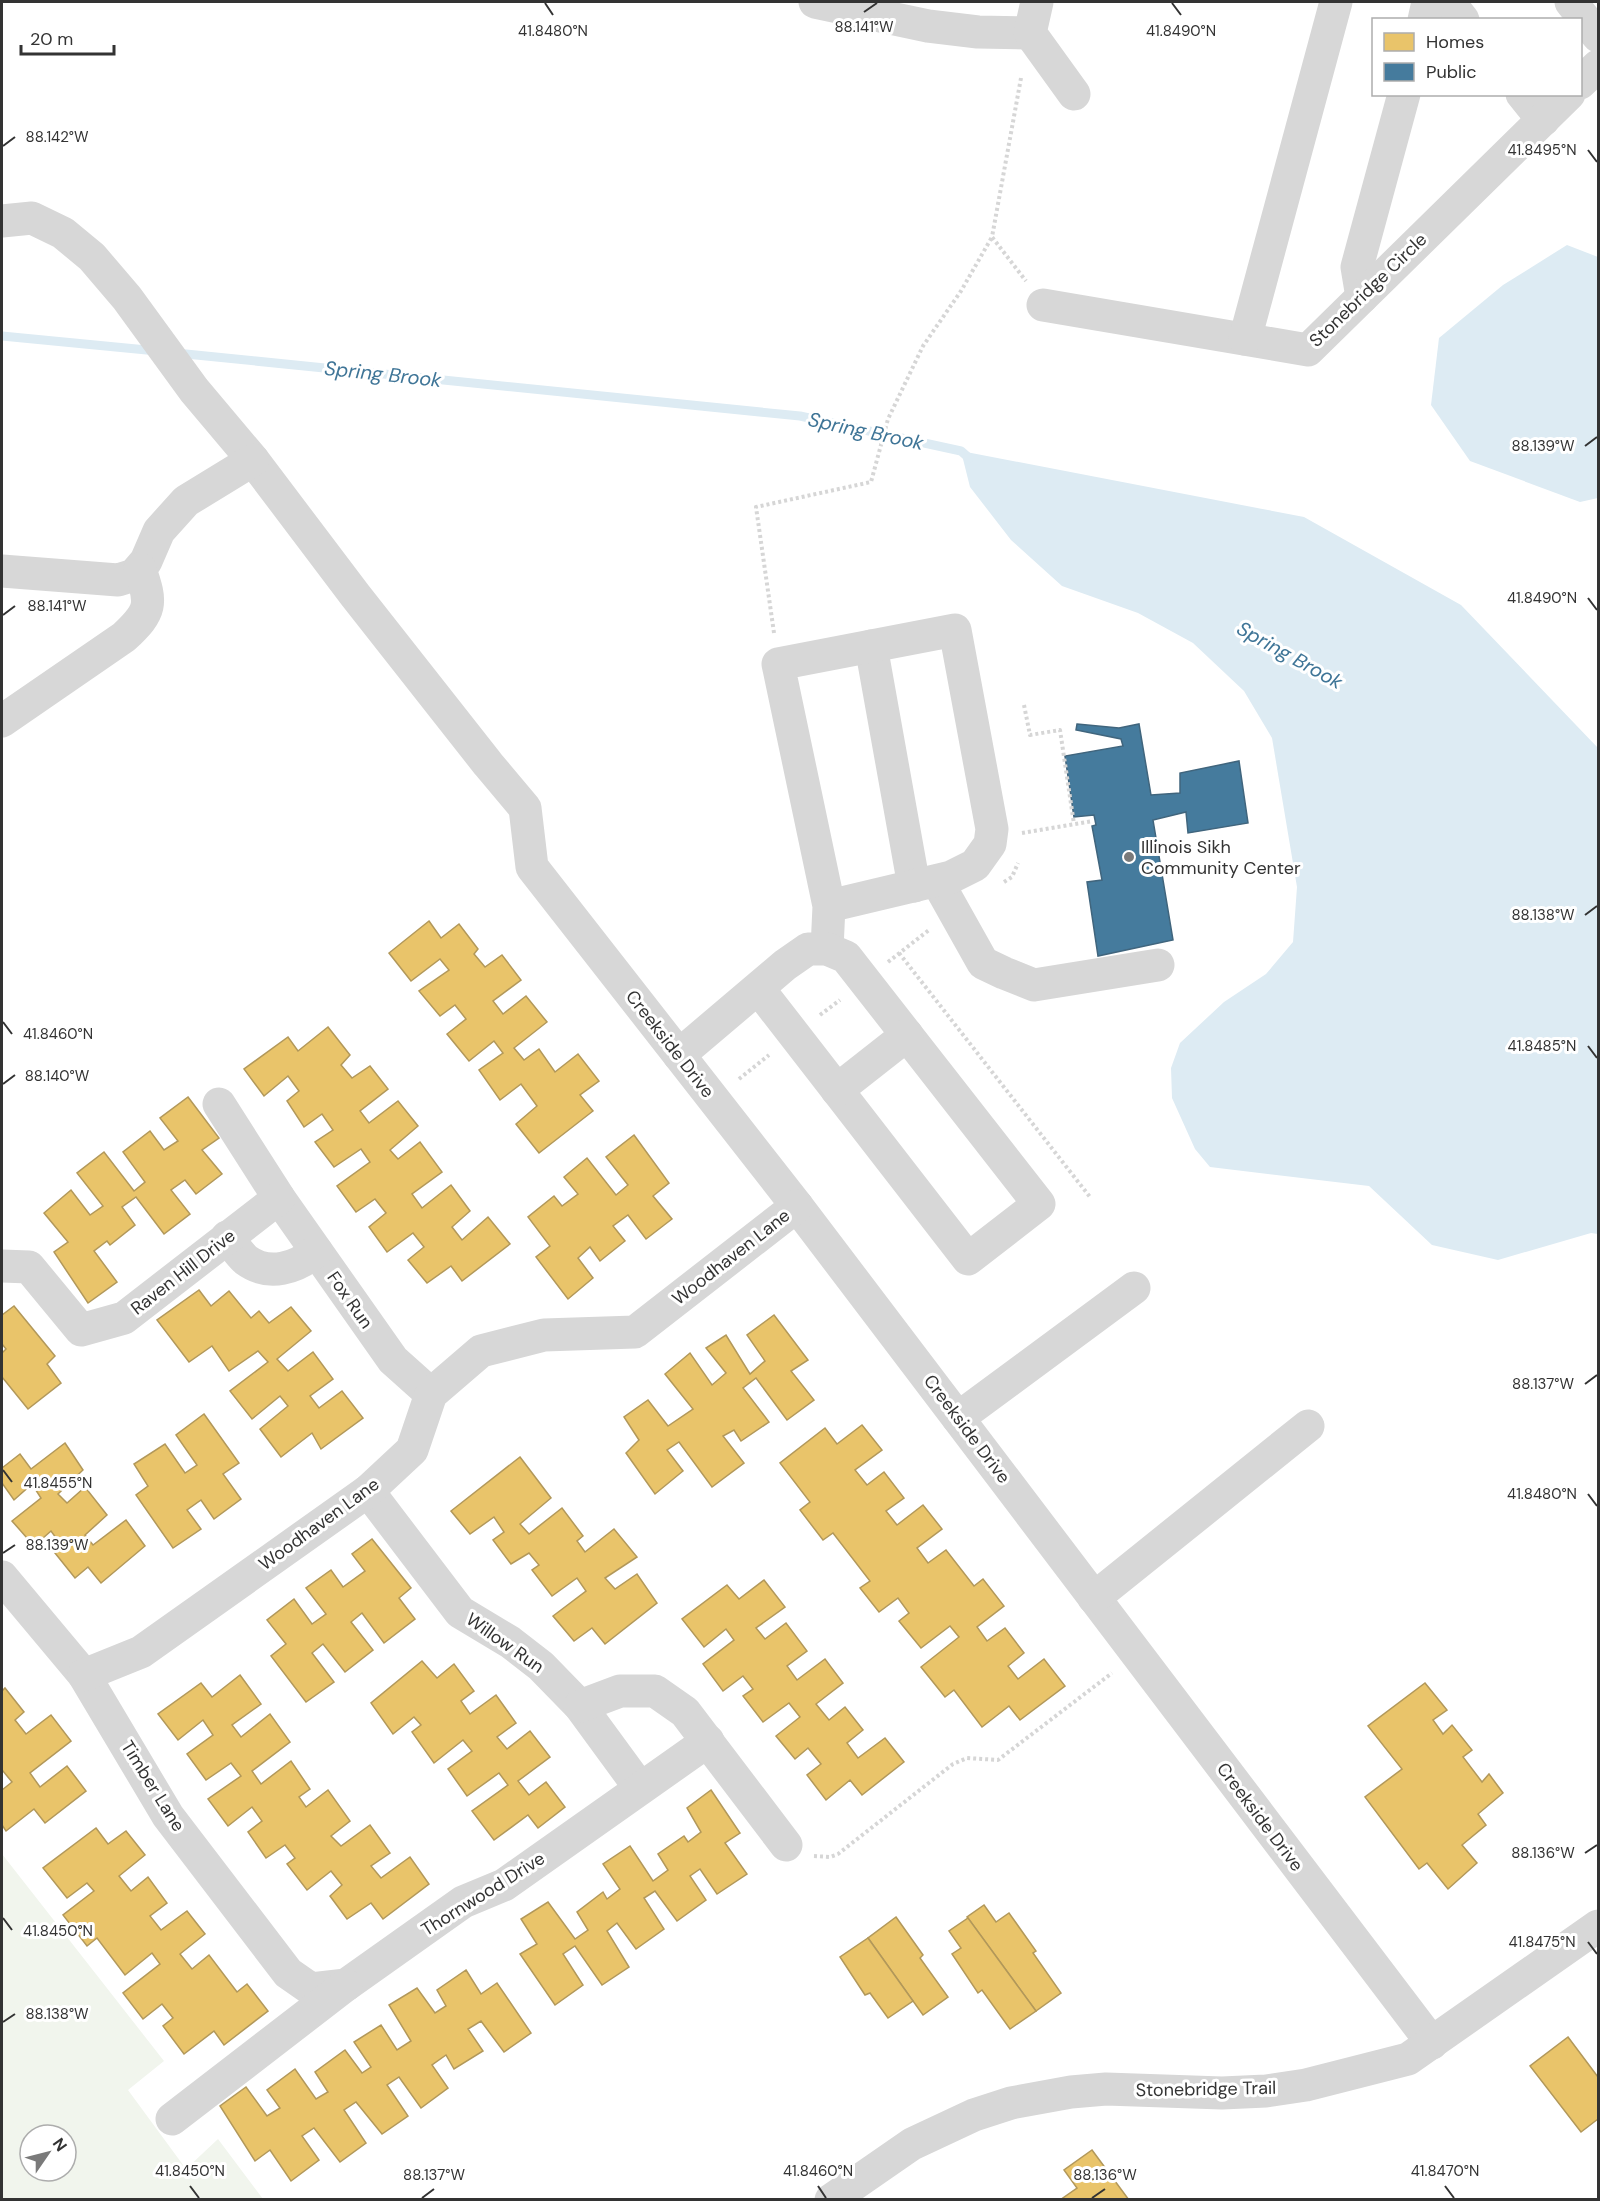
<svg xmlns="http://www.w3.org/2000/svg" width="1600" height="2201" viewBox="0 0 1600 2201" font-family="'DM Sans',sans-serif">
<rect width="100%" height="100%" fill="#fff"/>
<!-- green -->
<path fill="#f1f5ed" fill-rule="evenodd" d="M 2,1854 L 164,2061 L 128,2090 L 186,2169 L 218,2139 L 263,2199 L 2,2199 ZM 30,2135 L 66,2135 L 66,2171 L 30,2171 Z"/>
<!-- water -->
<g fill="#ddebf3">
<path d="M 1567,245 L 1598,257 L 1598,498 L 1580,502 L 1470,461 L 1431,405 L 1439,338 L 1503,285 Z"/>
<path d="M 961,451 L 1304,517 L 1461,605 L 1598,748 L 1598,1234 L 1591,1233 L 1498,1260 L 1432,1245 L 1369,1186 L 1210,1167 L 1195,1149 L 1172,1098 L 1171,1068 L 1180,1043 L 1224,1002 L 1266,974 L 1293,942 L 1297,887 L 1272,738 L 1244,691 L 1193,643 L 1138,613 L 1062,586 L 1011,540 L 970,487 Z"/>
</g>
<!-- homes -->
<g fill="#e9c46a" stroke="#b2985a" stroke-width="1.5">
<path d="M 429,921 L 441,938 L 459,924 L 478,949 L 474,954 L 485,967 L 502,955 L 521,980 L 493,1001 L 503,1014 L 526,996 L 547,1022 L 514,1048 L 524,1060 L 539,1049 L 555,1072 L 578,1054 L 599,1081 L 580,1095 L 593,1111 L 539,1153 L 516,1124 L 537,1106 L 521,1084 L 500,1100 L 479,1070 L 503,1053 L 494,1041 L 469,1061 L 447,1034 L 466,1019 L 455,1005 L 440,1016 L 419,991 L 449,970 L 440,959 L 411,981 L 389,953 Z"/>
<path d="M 328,1027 L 350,1055 L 341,1065 L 352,1078 L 370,1066 L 388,1089 L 360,1111 L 369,1123 L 398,1101 L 418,1126 L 390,1150 L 398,1159 L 420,1142 L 442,1172 L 412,1194 L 422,1208 L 451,1185 L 470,1211 L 452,1227 L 462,1240 L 488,1217 L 510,1244 L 462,1281 L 451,1266 L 427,1283 L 408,1260 L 424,1247 L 413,1233 L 387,1252 L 369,1227 L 386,1213 L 375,1199 L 356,1212 L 337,1186 L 370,1162 L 361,1149 L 334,1167 L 315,1142 L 333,1130 L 322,1114 L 304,1127 L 287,1101 L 299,1091 L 288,1076 L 264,1096 L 244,1069 L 288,1037 L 298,1051 Z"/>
<path d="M 188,1097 L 219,1138 L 202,1150 L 222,1174 L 196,1194 L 185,1180 L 171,1190 L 190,1214 L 164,1234 L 136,1197 L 122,1207 L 135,1225 L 110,1245 L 107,1241 L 94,1251 L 117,1282 L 88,1303 L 54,1252 L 68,1242 L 44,1213 L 71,1190 L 90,1215 L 103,1206 L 77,1173 L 104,1152 L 134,1191 L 145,1182 L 123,1152 L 150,1131 L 164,1150 L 178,1141 L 160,1118 Z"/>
<path d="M 634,1135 L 669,1183 L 653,1196 L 672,1219 L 646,1239 L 628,1215 L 613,1226 L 625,1241 L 600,1261 L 590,1247 L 578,1258 L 593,1278 L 568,1299 L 536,1257 L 550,1246 L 528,1217 L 554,1196 L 562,1206 L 578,1194 L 564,1177 L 587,1158 L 616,1195 L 628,1185 L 606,1157 Z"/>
<path d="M 199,1290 L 211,1306 L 229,1291 L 251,1318 L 259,1311 L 269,1323 L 291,1307 L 311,1331 L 277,1359 L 288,1371 L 313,1352 L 333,1379 L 310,1396 L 319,1408 L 342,1391 L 363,1418 L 321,1449 L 312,1433 L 281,1457 L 260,1429 L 288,1406 L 280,1396 L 252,1419 L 230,1391 L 268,1362 L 258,1351 L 229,1371 L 212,1346 L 189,1362 L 157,1320 Z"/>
<path d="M 14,1306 L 55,1356 L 47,1364 L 61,1383 L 28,1409 L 2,1377 L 2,1353 L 6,1349 L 2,1344 L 2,1315 Z"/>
<path d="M 774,1315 L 808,1360 L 791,1371 L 814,1400 L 787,1420 L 756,1378 L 743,1388 L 769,1422 L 741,1441 L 734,1430 L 723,1436 L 744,1463 L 712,1487 L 679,1442 L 667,1450 L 683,1471 L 655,1494 L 626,1453 L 639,1440 L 624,1417 L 648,1400 L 668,1426 L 693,1409 L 665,1374 L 690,1353 L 712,1385 L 726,1373 L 706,1348 L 726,1335 L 750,1374 L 765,1361 L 747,1335 Z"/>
<path d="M 204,1414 L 239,1463 L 223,1474 L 241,1499 L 214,1519 L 201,1500 L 187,1510 L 201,1529 L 173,1548 L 136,1495 L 148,1486 L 134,1464 L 165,1444 L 185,1473 L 197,1465 L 176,1435 Z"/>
<path d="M 862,1425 L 882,1450 L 855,1470 L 867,1485 L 884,1472 L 904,1498 L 886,1511 L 897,1525 L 923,1505 L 942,1529 L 917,1548 L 928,1563 L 946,1550 L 974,1586 L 983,1579 L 1004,1606 L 977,1627 L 987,1641 L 1005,1628 L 1024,1653 L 1008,1666 L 1018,1679 L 1044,1659 L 1065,1686 L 1020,1720 L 1009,1706 L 982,1727 L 954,1690 L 945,1697 L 921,1667 L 959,1637 L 950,1626 L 921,1648 L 899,1621 L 909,1613 L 898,1598 L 879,1612 L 860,1588 L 870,1581 L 833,1533 L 823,1540 L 800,1510 L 810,1502 L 780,1463 L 825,1428 L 837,1444 Z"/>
<path d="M 65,1443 L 83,1470 L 58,1494 L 67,1503 L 85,1487 L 107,1515 L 85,1535 L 93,1545 L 126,1520 L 145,1546 L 101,1583 L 88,1567 L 75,1578 L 55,1553 L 62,1546 L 51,1531 L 34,1546 L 12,1521 L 41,1498 L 32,1484 L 14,1500 L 2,1483 L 2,1468 L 20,1454 L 31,1469 Z"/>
<path d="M 520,1457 L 551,1498 L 520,1524 L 529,1534 L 562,1508 L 583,1536 L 577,1541 L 585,1552 L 614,1529 L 637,1557 L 605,1578 L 615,1589 L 637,1574 L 657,1603 L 605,1644 L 592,1628 L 574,1641 L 553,1616 L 586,1591 L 577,1578 L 552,1596 L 532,1570 L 539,1565 L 529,1553 L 511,1564 L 493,1540 L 504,1532 L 494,1517 L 470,1534 L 451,1511 Z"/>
<path d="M 372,1539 L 411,1588 L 399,1598 L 415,1619 L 384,1643 L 362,1613 L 351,1622 L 373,1650 L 345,1672 L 323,1644 L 312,1653 L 334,1682 L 306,1702 L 271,1656 L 286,1644 L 267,1620 L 294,1599 L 312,1624 L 326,1614 L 306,1588 L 331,1570 L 343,1587 L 365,1571 L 352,1554 Z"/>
<path d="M 764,1580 L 785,1607 L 756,1628 L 765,1639 L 786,1623 L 807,1651 L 787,1666 L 797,1680 L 825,1659 L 843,1683 L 816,1704 L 829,1720 L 845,1707 L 863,1730 L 847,1743 L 858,1758 L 885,1738 L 904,1762 L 862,1795 L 850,1780 L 826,1800 L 807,1775 L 821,1764 L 808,1748 L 795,1759 L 776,1736 L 800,1717 L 789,1703 L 763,1722 L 743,1696 L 753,1689 L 743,1676 L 723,1691 L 703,1664 L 734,1640 L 726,1629 L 704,1647 L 682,1619 L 727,1585 L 739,1599 Z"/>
<path d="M 422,1661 L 437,1678 L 454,1664 L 474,1691 L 461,1701 L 470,1714 L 496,1695 L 516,1723 L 497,1737 L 507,1749 L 530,1731 L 550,1757 L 518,1781 L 529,1795 L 546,1782 L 565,1807 L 538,1828 L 528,1815 L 494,1840 L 472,1811 L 508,1785 L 499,1773 L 467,1796 L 448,1769 L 472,1751 L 463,1740 L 434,1763 L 412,1732 L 421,1725 L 414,1717 L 393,1734 L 371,1703 Z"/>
<path d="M 240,1675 L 261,1704 L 232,1725 L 241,1737 L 270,1714 L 290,1742 L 252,1771 L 261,1784 L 291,1761 L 310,1789 L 299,1797 L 306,1807 L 328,1790 L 350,1821 L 331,1836 L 341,1846 L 370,1825 L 390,1853 L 371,1866 L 381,1878 L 410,1857 L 429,1884 L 383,1919 L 371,1903 L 347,1919 L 330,1896 L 342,1885 L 331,1871 L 307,1890 L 287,1864 L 295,1858 L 285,1845 L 266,1858 L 248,1832 L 262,1821 L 252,1807 L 228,1826 L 208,1799 L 241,1776 L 231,1763 L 206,1780 L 187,1754 L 213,1735 L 203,1720 L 178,1740 L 158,1714 L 201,1683 L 212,1697 Z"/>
<path d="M 1425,1683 L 1447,1710 L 1433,1720 L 1443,1734 L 1452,1725 L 1472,1750 L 1463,1757 L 1482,1782 L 1489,1774 L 1503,1793 L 1478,1814 L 1486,1825 L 1462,1845 L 1477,1863 L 1448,1889 L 1427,1863 L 1419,1869 L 1365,1797 L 1402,1769 L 1368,1726 Z"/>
<path d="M 5,1688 L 24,1712 L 15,1720 L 26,1734 L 51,1715 L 71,1741 L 30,1773 L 40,1787 L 67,1766 L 86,1791 L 45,1823 L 34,1809 L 6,1831 L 2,1825 L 2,1790 L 12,1782 L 3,1771 L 2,1772 L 2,1691 Z"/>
<path d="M 711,1790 L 740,1833 L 725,1843 L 747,1874 L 717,1894 L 700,1869 L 690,1876 L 706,1900 L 677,1921 L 655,1891 L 644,1898 L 664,1929 L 636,1949 L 617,1923 L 607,1931 L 629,1967 L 602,1985 L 575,1946 L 563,1954 L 583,1985 L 555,2005 L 520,1954 L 537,1944 L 521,1919 L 548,1902 L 575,1939 L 588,1930 L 577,1912 L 603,1892 L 607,1899 L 620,1889 L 603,1864 L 630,1846 L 653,1881 L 668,1870 L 658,1854 L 684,1836 L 688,1842 L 701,1832 L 687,1808 Z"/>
<path d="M 96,1828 L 108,1844 L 126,1831 L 145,1855 L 119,1876 L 131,1891 L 148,1877 L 167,1903 L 150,1916 L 161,1930 L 187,1911 L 205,1934 L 180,1954 L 192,1969 L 209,1955 L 237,1992 L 247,1984 L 268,2011 L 224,2045 L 214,2031 L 184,2054 L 163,2026 L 173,2018 L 162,2004 L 143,2019 L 123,1993 L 160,1964 L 152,1953 L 125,1975 L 97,1938 L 87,1946 L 63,1915 L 94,1891 L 87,1883 L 67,1898 L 43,1868 Z"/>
<path d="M 984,1905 L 996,1922 L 1009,1913 L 1036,1951 L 1033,1953 L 1061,1993 L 1036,2011 L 967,1917 Z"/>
<path d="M 896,1917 L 923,1955 L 920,1958 L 948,1997 L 923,2015 L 868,1938 Z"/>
<path d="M 968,1918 L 1036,2011 L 1010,2029 L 982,1990 L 978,1993 L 952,1954 L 961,1948 L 949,1931 Z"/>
<path d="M 868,1938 L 913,2001 L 888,2018 L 870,1993 L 865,1995 L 840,1957 Z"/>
<path d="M 466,1970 L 481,1994 L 497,1983 L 531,2033 L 504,2052 L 481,2021 L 468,2029 L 483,2051 L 454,2069 L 446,2055 L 432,2065 L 448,2088 L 421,2108 L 399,2077 L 387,2085 L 408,2116 L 382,2134 L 356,2102 L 344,2110 L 366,2143 L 340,2162 L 314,2128 L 302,2136 L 319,2160 L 291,2181 L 270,2150 L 255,2161 L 220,2106 L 246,2087 L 267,2116 L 280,2108 L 267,2090 L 295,2069 L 316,2099 L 328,2092 L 315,2072 L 345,2050 L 362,2073 L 371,2067 L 354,2042 L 381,2025 L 397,2050 L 411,2041 L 389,2005 L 417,1988 L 435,2013 L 446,2006 L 437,1990 Z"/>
<path d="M 1568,2037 L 1598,2077 L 1598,2119 L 1581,2132 L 1530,2066 Z"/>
<path d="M 1092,2150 L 1129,2200 L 1060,2200 L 1077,2188 L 1064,2170 Z"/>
</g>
<!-- public -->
<path fill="#457b9d" stroke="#40657d" stroke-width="1.5" d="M 1077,724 L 1119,728 L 1139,724 L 1151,795 L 1180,793 L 1180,773 L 1239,761 L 1248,823 L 1188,833 L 1186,812 L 1153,820 L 1173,940 L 1098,956 L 1087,882 L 1102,880 L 1092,826 L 1096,825 L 1094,815 L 1074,817 L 1065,756 L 1123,746 L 1121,739 L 1076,730 Z"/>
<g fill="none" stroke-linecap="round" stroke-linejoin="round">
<!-- stream -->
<g stroke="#ddebf3" stroke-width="9">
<path d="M 2,336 L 157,351"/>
<path d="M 176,353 L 800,416 L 961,451 L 969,458"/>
</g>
<!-- path -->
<g stroke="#d6d6d6" stroke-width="4" stroke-dasharray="3 3" stroke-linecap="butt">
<path d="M 1021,78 L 992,237 L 1026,281"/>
<path d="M 774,633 L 756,507 L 871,482 L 888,419 L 923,346 L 961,291 L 992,237"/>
<path d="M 1024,705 L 1030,735 L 1060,730 L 1074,824"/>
<path d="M 1022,833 L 1093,821"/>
<path d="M 1004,882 L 1012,877 L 1018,863"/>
<path d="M 899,953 L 1090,1197"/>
<path d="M 888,962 L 929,930"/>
<path d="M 820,1015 L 840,1000"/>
<path d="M 739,1079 L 769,1055"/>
<path d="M 814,1856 L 830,1857 L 838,1854 L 953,1764 L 967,1758 L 998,1760 L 1112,1673"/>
</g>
<!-- minor -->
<g stroke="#d7d7d7" stroke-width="33">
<path d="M 815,2 L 928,26 L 978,32 L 1030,33"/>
<path d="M 1037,2 L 1030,33 L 1074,94"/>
<path d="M 1449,2 L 1463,20"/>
<path d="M 1571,2 L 1598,36"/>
<path d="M 1424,20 L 1428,2"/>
<path d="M 1580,83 L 1598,66"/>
<path d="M 1522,94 L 1543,120"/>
<path d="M 2,221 L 32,218 L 63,233 L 92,257 L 127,298 L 194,390 L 253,460 L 355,595 L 488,764 L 525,808 L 532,867 L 797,1206 L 1432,2043"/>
<path d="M 1362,297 L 1357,267 L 1404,94"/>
<path d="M 1043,305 L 1308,350 L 1569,94"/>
<path d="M 1245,339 L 1336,2"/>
<path d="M 2,571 L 118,580 L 134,575 L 146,561 L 159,531 L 186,501 L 253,460"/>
<path d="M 871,646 L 914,886"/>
<path d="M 2,721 L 124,637 C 152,611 152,604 140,569"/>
<path d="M 937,881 L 983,963 L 1004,973 L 1034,985 L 1158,965"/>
<path d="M 827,949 L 829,906 L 778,664 L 955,630 L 992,829 L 990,844 L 975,865 L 951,877 L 829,906"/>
<path d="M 679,1055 L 785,965 L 808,949 L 827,949 L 846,957 L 1039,1204 L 968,1259 L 758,988"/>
<path d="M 837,1090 L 907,1035"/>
<path d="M 219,1104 L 279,1198 L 393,1360 L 431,1394"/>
<path d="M 227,1237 C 233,1244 239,1254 246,1260 C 269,1277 297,1268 316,1251"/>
<path d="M 2,1266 L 29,1267 L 81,1330 L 124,1318 L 279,1198"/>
<path d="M 958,1418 L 1134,1288"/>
<path d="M 368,1491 L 460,1612 L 510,1642 L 541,1666 L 580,1706 L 640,1788"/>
<path d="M 2,1577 L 84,1675 L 168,1816 L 288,1973 L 311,1989 L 346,1985 L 463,1902 L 504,1885 L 708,1741"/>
<path d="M 1094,1598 L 1308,1426"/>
<path d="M 84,1675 L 141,1652 L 368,1491 L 412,1450 L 431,1394 L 481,1351 L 544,1335 L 635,1332 L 797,1206"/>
<path d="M 580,1706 L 620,1691 L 655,1691 L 685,1712 L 786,1845"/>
<path d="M 172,2119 L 346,1985"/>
<path d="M 831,2200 L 912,2144 L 974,2115 L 1011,2103 L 1071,2092 L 1106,2089 L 1222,2093 L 1266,2091 L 1306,2085 L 1408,2059 L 1598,1926"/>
</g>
</g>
<!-- ticks -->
<path fill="none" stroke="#333" stroke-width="2" d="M 545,3 L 553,15M 1172,3 L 1181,15M 864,12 L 877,3M 3,146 L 15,137M 1588,150 L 1597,162M 1585,446 L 1597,437M 1588,598 L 1597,610M 3,615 L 15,606M 1585,915 L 1597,906M 3,1022 L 12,1034M 1588,1046 L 1597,1058M 3,1084 L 15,1075M 1585,1384 L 1597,1375M 3,1470 L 12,1482M 1588,1494 L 1597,1506M 3,1553 L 15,1545M 1585,1853 L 1597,1845M 3,1918 L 12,1930M 1588,1942 L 1597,1954M 3,2022 L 15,2014M 190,2186 L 199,2198M 818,2186 L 826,2198M 1445,2186 L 1454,2198M 422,2198 L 434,2189M 1092,2198 L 1105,2189"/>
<!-- markers -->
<circle fill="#7a7a7a" stroke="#fff" stroke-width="2" cx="1129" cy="857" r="6"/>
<g text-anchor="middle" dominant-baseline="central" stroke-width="6" stroke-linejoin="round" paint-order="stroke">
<!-- street labels -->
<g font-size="18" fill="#333" stroke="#fff">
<text transform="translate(1368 290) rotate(-44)">Stonebridge Circle</text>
<text transform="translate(670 1044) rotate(52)">Creekside Drive</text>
<text transform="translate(731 1257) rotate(-38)">Woodhaven Lane</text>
<text transform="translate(183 1272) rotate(-38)">Raven Hill Drive</text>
<text transform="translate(350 1300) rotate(55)">Fox Run</text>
<text transform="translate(967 1429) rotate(53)">Creekside Drive</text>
<text transform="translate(319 1524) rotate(-36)">Woodhaven Lane</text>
<text transform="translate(505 1643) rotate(35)">Willow Run</text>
<text transform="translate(153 1786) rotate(58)">Timber Lane</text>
<text transform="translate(1260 1817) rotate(53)">Creekside Drive</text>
<text transform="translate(483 1894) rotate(-32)">Thornwood Drive</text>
<text transform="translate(1206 2089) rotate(-1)">Stonebridge Trail</text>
</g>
<!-- poi labels -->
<g font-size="18" fill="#333" stroke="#fff" text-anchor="start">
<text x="1141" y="847">Illinois Sikh<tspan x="1141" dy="21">Community Center</tspan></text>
</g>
<!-- water labels -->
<g font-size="20" font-style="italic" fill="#3f7597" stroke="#fff">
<text transform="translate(383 374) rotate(6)">Spring Brook</text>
<text transform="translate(866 431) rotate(12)">Spring Brook</text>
<text transform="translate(1290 655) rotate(29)">Spring Brook</text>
</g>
</g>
<g font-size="15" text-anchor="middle" fill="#333" stroke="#fff" stroke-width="6" stroke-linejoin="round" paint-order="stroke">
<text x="864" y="32">88.141°W</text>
<text x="553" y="36">41.8480°N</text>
<text x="1181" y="36">41.8490°N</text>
<text x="57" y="142">88.142°W</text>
<text x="1542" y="155">41.8495°N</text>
<text x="1543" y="451">88.139°W</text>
<text x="1542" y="603">41.8490°N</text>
<text x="57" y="611">88.141°W</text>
<text x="1543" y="920">88.138°W</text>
<text x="58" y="1039">41.8460°N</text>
<text x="1542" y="1051">41.8485°N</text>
<text x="57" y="1081">88.140°W</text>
<text x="1543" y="1389">88.137°W</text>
<text x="58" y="1488">41.8455°N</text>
<text x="1542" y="1499">41.8480°N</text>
<text x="57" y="1550">88.139°W</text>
<text x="1543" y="1858">88.136°W</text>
<text x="58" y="1936">41.8450°N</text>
<text x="1542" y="1947">41.8475°N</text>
<text x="57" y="2019">88.138°W</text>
<text x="190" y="2176">41.8450°N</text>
<text x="818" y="2176">41.8460°N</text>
<text x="1445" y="2176">41.8470°N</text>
<text x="434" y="2180">88.137°W</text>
<text x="1105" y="2180">88.136°W</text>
</g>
<!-- border -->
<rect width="1600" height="2201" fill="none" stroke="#333333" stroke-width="6"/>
<!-- legend -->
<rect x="1372" y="18" width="210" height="78" fill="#ffffff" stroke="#adadad" stroke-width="1.5"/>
<rect x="1384" y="33" width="30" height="18" fill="#e9c46a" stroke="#adadad" stroke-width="1.5"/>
<text x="1426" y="48" font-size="18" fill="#333333">Homes</text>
<rect x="1384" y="63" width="30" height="18" fill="#457b9d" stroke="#adadad" stroke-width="1.5"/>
<text x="1426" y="78" font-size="18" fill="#333333">Public</text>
<!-- north arrow -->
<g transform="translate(48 2153) rotate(55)"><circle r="28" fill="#ffffff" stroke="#adadad" stroke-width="1.5"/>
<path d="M0-4.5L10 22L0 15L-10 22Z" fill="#7a7a7a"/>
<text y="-9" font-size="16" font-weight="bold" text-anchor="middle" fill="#333333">N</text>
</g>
<!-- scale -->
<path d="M21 45v9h93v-9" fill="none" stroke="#333333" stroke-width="3"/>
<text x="30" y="45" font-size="18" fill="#333333" stroke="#ffffff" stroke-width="4.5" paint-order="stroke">20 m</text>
</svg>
